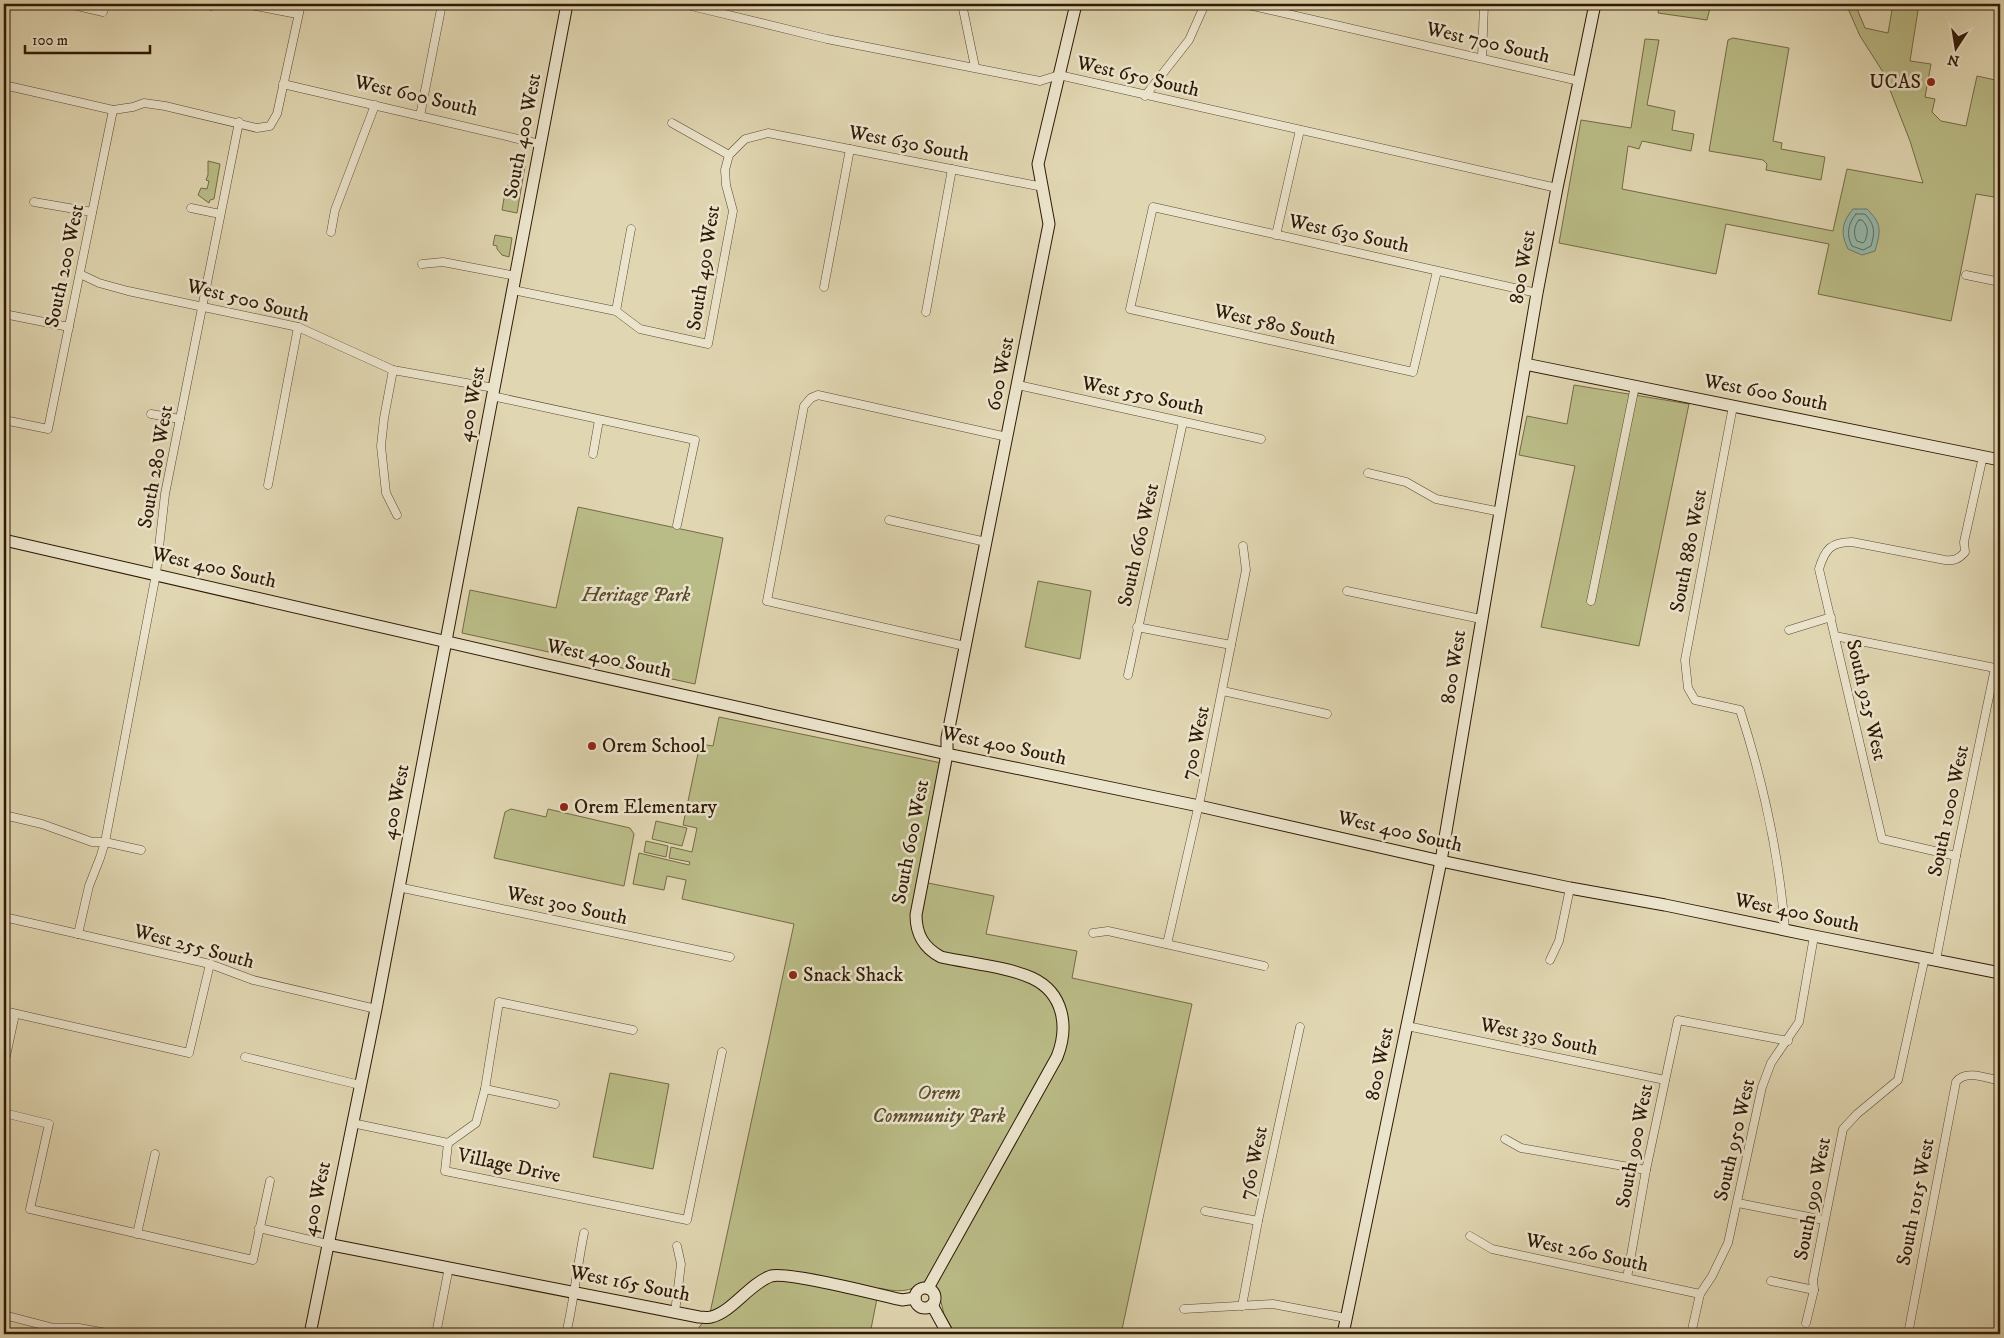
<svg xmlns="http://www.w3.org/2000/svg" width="2004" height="1338" viewBox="0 0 2004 1338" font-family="'IM FELL DW Pica',serif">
<rect width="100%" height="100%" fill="#e0d6b1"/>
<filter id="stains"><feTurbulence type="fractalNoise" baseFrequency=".004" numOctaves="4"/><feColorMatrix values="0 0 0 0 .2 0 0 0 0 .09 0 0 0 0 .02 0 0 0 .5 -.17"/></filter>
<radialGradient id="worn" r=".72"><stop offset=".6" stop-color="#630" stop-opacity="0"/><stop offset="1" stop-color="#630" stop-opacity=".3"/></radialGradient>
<!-- green -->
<g fill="#babc87" stroke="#746a46">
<path d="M 1650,4 L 1711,4 L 1707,20 L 1658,13 L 1659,6 Z"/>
<path d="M 1846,4 L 1855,4 L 1865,28 L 1888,33 L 1893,4 L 1919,4 L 1910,61 L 1931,64 L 1925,97 L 1935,99 L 1932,112 L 1941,121 L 1966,126 L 1977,76 L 2000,81 L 2000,198 L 1976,194 L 1951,321 L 1818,294 L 1829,244 L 1726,224 L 1716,274 L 1559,243 L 1581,120 L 1631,128 L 1645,39 L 1659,40 L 1647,105 L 1675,111 L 1672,130 L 1694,134 L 1691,151 L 1642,141 L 1639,149 L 1628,146 L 1622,189 L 1833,231 L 1847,169 L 1923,183 L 1910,141 L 1883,72 L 1860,36 Z"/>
<path d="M 1733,38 L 1789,48 L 1773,141 L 1782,143 L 1781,149 L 1825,157 L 1821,180 L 1766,170 L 1767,164 L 1763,160 L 1709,151 L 1728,40 Z"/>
<path d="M 208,161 L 220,164 L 214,199 L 210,200 L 209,203 L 198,195 L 201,188 L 207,189 L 209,181 L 206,180 L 208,175 Z"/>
<path d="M 521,165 L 525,166 L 517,213 L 502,210 L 506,187 L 509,185 L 513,168 L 516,169 Z"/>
<path d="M 495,235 L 512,238 L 509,257 L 502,255 L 497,249 L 497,246 L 493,245 Z"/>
<path d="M 1574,385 L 1689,404 L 1639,646 L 1541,627 L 1575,466 L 1519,455 L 1527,416 L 1567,424 Z"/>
<path d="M 578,507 L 723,538 L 695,684 L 462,633 L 470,590 L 556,608 Z"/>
<path d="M 1038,581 L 1091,591 L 1080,659 L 1025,647 Z"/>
<path d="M 719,717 L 951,765 L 928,883 L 994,896 L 986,934 L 1077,951 L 1072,978 L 1192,1004 L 1121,1334 L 1056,1334 L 1041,1331 L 1040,1334 L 955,1334 L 944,1314 L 938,1290 L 925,1281 C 910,1293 897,1292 879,1288 L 870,1334 L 694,1334 L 710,1313 L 794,924 L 682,899 L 686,880 L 667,876 L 664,890 L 633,884 L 639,853 L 689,865 L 690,862 L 669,858 L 671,847 L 692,852 L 697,828 L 683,825 L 700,744 L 713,746 Z"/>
<path d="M 511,809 L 546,817 L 548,809 L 630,828 L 634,834 L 624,886 L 494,858 L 505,812 Z"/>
<path d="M 656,821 L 687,828 L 682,846 L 652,839 Z"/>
<path d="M 646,841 L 668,846 L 666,857 L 644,852 Z"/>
<path d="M 610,1073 L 669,1084 L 653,1169 L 593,1157 Z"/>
</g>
<!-- water -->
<path fill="#94b9ad" stroke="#6c796a" d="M 1853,209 L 1867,209 C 1882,224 1881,230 1875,251 L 1862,255 L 1848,249 C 1840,233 1842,222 1853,209 Z"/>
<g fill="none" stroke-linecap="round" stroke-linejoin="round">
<!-- shore -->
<g stroke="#626959" stroke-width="1">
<path d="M 1856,214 L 1865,214 C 1875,225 1875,232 1871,246 L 1863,250 L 1852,246 C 1846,235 1848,223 1856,214 Z"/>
<path d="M 1859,220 L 1862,220 C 1869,227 1868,233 1865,241 L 1863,243 L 1857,241 C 1853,235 1854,225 1859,220 Z"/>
</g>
<defs>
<g id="street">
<path d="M 69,4 L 103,12"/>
<path d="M 245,4 L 297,14"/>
<path d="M 683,4 L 827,39 L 1040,81 L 1059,75 L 1557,188"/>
<path d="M 962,4 L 975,67"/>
<path d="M 1244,4 L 1579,81"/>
<path d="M 211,6 L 217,4"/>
<path d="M 1482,58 L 1484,4"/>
<path d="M 283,84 L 540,144"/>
<path d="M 4,85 L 113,110 L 133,107 L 144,103 L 165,106 L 257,128 L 270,126 L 277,114 L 301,4"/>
<path d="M 1145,96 L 1189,40 L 1205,4"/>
<path d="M 420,116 L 442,4"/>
<path d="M 672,123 L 729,155"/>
<path d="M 34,202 L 92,212"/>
<path d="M 191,208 L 220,214"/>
<path d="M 331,232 L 335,210 L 375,105"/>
<path d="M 1276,235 L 1300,130"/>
<path d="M 422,264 L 443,262 L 516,276"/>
<path d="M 1437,271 L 1413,372 L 1130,309 L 1153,207 C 1281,236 1409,264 1537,293"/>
<path d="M 80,274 L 99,283 L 128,291 L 298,327 L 393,370 L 494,388"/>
<path d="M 1966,275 L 2000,282"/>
<path d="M 824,287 L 850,149"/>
<path d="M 513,290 L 616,311 L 640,329 L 708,344 L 733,211 L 726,185 L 725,170 L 729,155 L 745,139 L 768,133 L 1043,187"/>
<path d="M 616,311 L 631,229"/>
<path d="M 926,312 L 952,169"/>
<path d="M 9,315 L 69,327"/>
<path d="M 393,370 L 384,418 L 381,446 L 386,493 L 397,515"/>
<path d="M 1018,385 L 1261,439"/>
<path d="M 492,396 L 695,440 L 677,525"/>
<path d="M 1733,406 L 1685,660 L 1688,688 L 1695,700 L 1740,710 C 1763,781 1779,855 1785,929"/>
<path d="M 151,414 L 180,419"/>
<path d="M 4,420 L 48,429 L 113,110"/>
<path d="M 593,454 L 599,420"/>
<path d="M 1368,473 L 1406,482 L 1436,499 L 1501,512"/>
<path d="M 268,485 L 298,327"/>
<path d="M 889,520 L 986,542"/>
<path d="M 1347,591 L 1481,619"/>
<path d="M 1591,601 L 1635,386"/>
<path d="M 1137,627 L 1231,645"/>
<path d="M 1789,630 L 1831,617"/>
<path d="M 1835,636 L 1995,668 L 1956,856 L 1936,960"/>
<path d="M 965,646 L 767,601 L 804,406 L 811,398 L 818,395 L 1007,437"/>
<path d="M 1128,675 L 1183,422"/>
<path d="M 1223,691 L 1327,714"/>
<path d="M 4,815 L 42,824 L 92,842 L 105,842 L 141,850"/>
<path d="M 1956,856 L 1882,839 L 1819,569 C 1825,549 1831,542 1852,542 L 1945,560 C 1954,561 1959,559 1965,552 L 1964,542 L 1983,456"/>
<path d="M 398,887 L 730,957"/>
<path d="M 4,917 L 210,964 L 253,980 L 376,1009"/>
<path d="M 1093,933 L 1108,931 L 1264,966"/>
<path d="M 78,934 L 89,886 L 100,858 L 105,842 L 156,574 L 165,494 L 239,122"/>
<path d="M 1167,944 L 1201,795 L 1246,570 L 1243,546"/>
<path d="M 1550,960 L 1559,941 L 1570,888"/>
<path d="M 4,1011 L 189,1053 L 210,964"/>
<path d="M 1407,1026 L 1665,1080"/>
<path d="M 6,1056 L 15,1014"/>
<path d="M 245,1057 L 360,1085"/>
<path d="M 485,1089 L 555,1104"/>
<path d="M 4,1113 L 49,1124 L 30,1209 L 253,1260 L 270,1181"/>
<path d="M 352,1123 L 448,1143"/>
<path d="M 1505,1139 L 1521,1148 L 1646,1170"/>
<path d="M 448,1143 L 445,1171 L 687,1220 L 722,1052"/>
<path d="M 448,1143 L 476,1123 L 485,1089 L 499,1002 L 633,1030"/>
<path d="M 1738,1203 L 1824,1220"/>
<path d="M 1205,1211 L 1258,1221"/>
<path d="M 259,1228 L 327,1244"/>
<path d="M 137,1234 L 155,1154"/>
<path d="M 1470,1236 L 1492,1249 L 1700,1294"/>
<path d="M 1627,1278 L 1646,1170 L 1678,1020 L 1788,1041"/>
<path d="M 1771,1281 L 1814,1290"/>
<path d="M 1242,1306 L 1258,1221 L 1300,1027"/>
<path d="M 1184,1309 L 1273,1304 L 1346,1318"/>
<path d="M 675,1312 L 681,1264 L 677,1246"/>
<path d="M 4,1315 L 54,1328 L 79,1328 L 112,1334"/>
<path d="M 1806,1323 L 1814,1290 L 1813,1280 L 1843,1129 L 1857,1114 L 1898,1080 L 1925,957"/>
<path d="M 436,1334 L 449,1267"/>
<path d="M 566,1334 C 574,1301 577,1267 584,1233"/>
<path d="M 1691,1334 L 1700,1294 L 1712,1276 L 1728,1243 L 1762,1087 L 1771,1063 L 1799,1022 L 1814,936"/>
<path d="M 1908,1334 L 1956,1082 C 1965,1069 1987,1078 2000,1081"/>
</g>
<g id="secondary">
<path d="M 1525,364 L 2000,460"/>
<path d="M 4,540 L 543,664 L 947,754 L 1199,806 L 1441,861 L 1570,888 L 1665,905 L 1814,936 L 2000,973"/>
<path d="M 327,1244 L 699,1317 C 703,1317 708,1318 711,1317 C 732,1312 749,1284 771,1276 C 786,1271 880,1295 902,1300 L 915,1298"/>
<circle cx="925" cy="1298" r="10"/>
<path d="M 928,1288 L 1057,1057 C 1069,1027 1064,993 1032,978 C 1008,967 968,963 941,957 C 924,948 916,935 916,915 L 947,754 L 947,738 L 1049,224 L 1038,164 L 1076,4"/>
<path d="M 932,1305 L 948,1334"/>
<path d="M 310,1334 L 376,1009 L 567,4"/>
<path d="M 1343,1334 L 1441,861 L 1537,293 L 1557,188 L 1595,4"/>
</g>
</defs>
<!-- street casing -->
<use href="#street" stroke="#5b4830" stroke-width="9"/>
<!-- secondary casing -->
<use href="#secondary" stroke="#2f1905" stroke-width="13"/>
<!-- street -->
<use href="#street" stroke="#ebe4cc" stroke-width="8"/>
<!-- secondary -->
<use href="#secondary" stroke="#ebe4cc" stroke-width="11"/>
</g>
<!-- markers -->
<g fill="#8f2418" stroke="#ebe4cc" stroke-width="2">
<circle cx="1931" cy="82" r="5"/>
<circle cx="592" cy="746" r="5"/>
<circle cx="564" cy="807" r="5"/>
<circle cx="793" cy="975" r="5"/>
</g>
<g text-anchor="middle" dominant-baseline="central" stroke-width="5" stroke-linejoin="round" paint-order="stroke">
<!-- street labels -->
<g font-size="20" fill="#2f1905" stroke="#ebe4cc">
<text transform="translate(1488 43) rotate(13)">West 700 South</text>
<text transform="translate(1138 77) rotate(13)">West 650 South</text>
<text transform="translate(416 96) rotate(13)">West 600 South</text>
<text transform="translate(523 136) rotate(-79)">South 400 West</text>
<text transform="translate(909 144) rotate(11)">West 630 South</text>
<text transform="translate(1349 234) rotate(12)">West 630 South</text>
<text transform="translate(65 266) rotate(-78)">South 200 West</text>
<text transform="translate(1523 267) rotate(-80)">800 West</text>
<text transform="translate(704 268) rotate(-81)">South 490 West</text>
<text transform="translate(248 301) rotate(14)">West 500 South</text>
<text transform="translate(1275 325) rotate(13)">West 580 South</text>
<text transform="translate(1001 374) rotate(-79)">600 West</text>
<text transform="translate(1766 393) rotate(11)">West 600 South</text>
<text transform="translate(1143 396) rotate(12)">West 550 South</text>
<text transform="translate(472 404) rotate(-79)">400 West</text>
<text transform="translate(156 467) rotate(-80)">South 280 West</text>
<text transform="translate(1139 545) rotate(-77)">South 660 West</text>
<text transform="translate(1689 551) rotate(-79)">South 880 West</text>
<text transform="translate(214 568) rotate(13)">West 400 South</text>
<text transform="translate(609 659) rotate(12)">West 400 South</text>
<text transform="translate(1454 667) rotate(-81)">800 West</text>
<text transform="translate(1866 700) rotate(77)">South 925 West</text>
<text transform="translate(1196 743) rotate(-78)">700 West</text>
<text transform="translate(1004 746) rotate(12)">West 400 South</text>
<text transform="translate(396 802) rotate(-79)">400 West</text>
<text transform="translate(1949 811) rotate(-78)">South 1000 West</text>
<text transform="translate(1400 832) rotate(13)">West 400 South</text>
<text transform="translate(911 842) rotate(-79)">South 600 West</text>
<text transform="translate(567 906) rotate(12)">West 300 South</text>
<text transform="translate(1797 913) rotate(12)">West 400 South</text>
<text transform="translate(194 947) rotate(15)">West 255 South</text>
<text transform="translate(1539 1037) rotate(12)">West 330 South</text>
<text transform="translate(1380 1064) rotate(-78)">800 West</text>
<text transform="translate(1735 1140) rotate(-77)">South 950 West</text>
<text transform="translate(1635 1146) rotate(-79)">South 900 West</text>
<text transform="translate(1254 1163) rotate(-78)">760 West</text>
<text transform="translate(509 1166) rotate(12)">Village Drive</text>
<text transform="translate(317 1199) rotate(-78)">400 West</text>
<text transform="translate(1813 1199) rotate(-79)">South 990 West</text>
<text transform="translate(1916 1202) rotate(-79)">South 1015 West</text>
<text transform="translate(1587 1253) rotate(12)">West 260 South</text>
<text transform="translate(630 1284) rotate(11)">West 165 South</text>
</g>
<!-- poi labels -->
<g font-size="20" fill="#2f1905" stroke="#ebe4cc" text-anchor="start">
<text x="1921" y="82" text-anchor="end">UCAS</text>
<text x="602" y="746">Orem School</text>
<text x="574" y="807">Orem Elementary</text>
<text x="803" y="975">Snack Shack</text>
</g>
<!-- park labels -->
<g font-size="20" font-style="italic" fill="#594a2c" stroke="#ebe4cc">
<text x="636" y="595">Heritage Park</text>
<text x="939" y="1093">Orem<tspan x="939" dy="23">Community Park</tspan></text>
</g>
</g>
<!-- margin -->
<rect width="2004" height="1338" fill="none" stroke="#e0d6b1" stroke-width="20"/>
<rect x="5" y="5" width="1994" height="1328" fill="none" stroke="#2f1905" stroke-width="2.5"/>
<rect x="10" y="10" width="1984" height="1318" fill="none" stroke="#2f1905"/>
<!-- north arrow -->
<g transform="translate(1956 48) rotate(192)" stroke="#ebe4cc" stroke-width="4" paint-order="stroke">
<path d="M0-4L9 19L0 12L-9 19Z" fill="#2f1905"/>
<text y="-8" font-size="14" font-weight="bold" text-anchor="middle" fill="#2f1905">N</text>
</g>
<!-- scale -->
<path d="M25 45v8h125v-8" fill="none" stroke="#2f1905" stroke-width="2.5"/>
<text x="32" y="45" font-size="15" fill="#2f1905" stroke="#ebe4cc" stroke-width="4" paint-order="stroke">100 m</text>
<rect width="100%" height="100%" filter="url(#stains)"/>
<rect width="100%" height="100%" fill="url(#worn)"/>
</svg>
